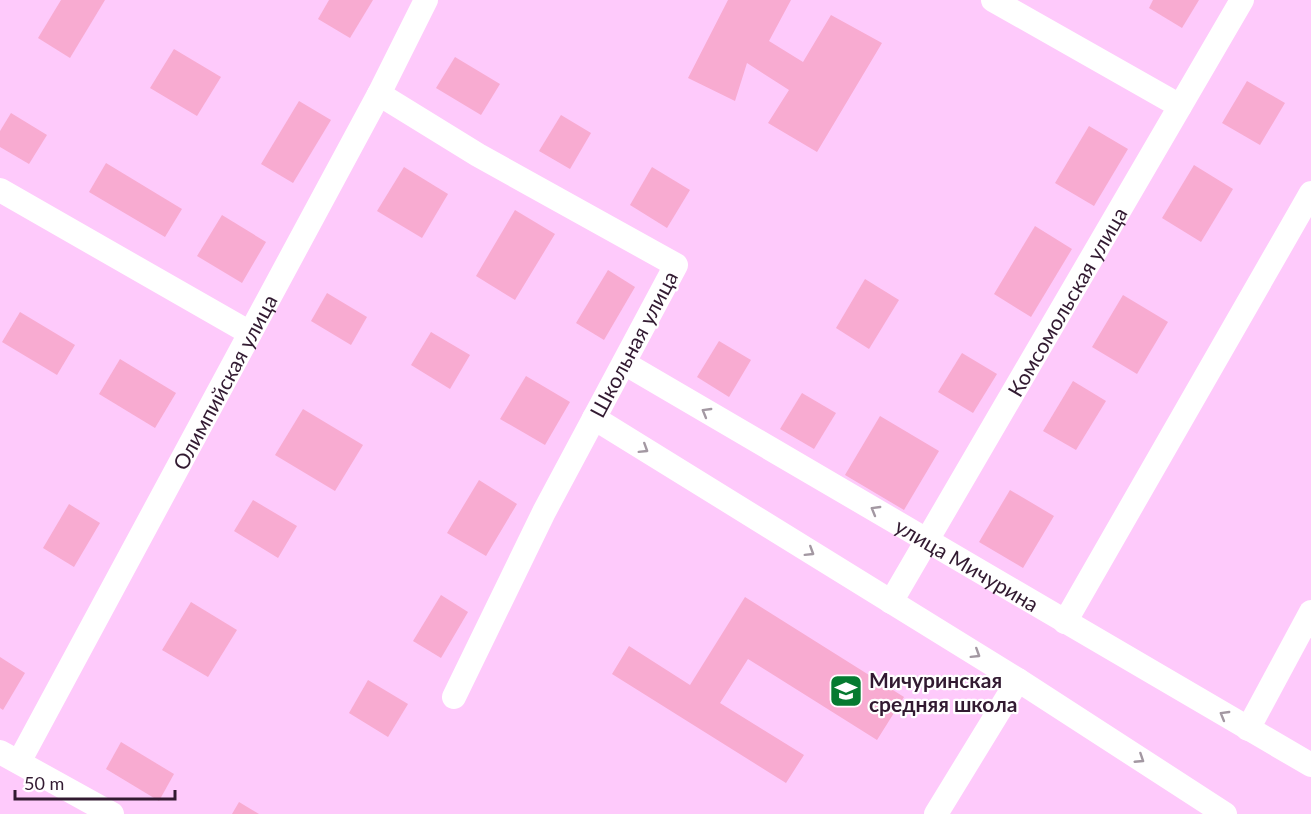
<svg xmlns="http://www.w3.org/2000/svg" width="1311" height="814" viewBox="0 0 1311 814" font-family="Lato,sans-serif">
<rect width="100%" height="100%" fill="#fecafb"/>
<!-- building -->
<g fill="#f8abd1">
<path d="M 61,0 L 105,0 L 70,58 L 38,38 Z"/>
<path d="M 329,0 L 373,0 L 350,38 L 318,19 Z"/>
<path d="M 728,0 L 791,0 L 769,41 L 803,62 L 831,15 L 882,43 L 817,152 L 768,123 L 789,90 L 747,63 L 735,101 L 688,78 Z"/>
<path d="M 1153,0 L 1199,0 L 1182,28 L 1149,8 Z"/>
<path d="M 174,49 L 221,77 L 197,116 L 150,88 Z"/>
<path d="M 455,57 L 500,84 L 481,115 L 436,88 Z"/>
<path d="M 1247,81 L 1285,103 L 1260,145 L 1222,123 Z"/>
<path d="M 299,101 L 331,120 L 293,183 L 261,164 Z"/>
<path d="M 11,113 L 47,135 L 29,164 L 0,147 L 0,131 Z"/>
<path d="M 561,115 L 591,133 L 570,169 L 539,151 Z"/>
<path d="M 1089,126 L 1128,149 L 1094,206 L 1055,183 Z"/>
<path d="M 106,163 L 182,209 L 165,237 L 89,192 Z"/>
<path d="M 1194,165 L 1233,189 L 1201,242 L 1162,218 Z"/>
<path d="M 404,167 L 448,194 L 422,238 L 377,211 Z"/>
<path d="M 652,167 L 690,190 L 667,228 L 630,205 Z"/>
<path d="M 515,210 L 555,234 L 515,300 L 476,276 Z"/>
<path d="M 222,215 L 266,242 L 242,283 L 197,256 Z"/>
<path d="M 1035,226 L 1072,249 L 1031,317 L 994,294 Z"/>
<path d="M 608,270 L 635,287 L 604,340 L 576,323 Z"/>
<path d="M 865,279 L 899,300 L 869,349 L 836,328 Z"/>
<path d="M 327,293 L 367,317 L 351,345 L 311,321 Z"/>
<path d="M 1123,295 L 1168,322 L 1137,374 L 1092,347 Z"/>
<path d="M 20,312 L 75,345 L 57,375 L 2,342 Z"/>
<path d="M 431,332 L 470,355 L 450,389 L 411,365 Z"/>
<path d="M 719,341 L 751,360 L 729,397 L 697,377 Z"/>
<path d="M 962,353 L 997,374 L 973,413 L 938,392 Z"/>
<path d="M 120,359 L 176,393 L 155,428 L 99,394 Z"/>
<path d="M 526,376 L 570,402 L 545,445 L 500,419 Z"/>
<path d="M 1073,381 L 1106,401 L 1076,450 L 1043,431 Z"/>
<path d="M 802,393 L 836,413 L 814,449 L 780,429 Z"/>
<path d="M 303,409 L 363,445 L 335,491 L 275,455 Z"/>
<path d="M 880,416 L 939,451 L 904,510 L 845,475 Z"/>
<path d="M 479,480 L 517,504 L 486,556 L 447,533 Z"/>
<path d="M 1010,490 L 1054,516 L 1023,568 L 979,542 Z"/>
<path d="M 253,500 L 297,526 L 278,558 L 234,531 Z"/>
<path d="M 69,504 L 100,523 L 74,567 L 43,548 Z"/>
<path d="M 441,595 L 468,612 L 441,658 L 413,641 Z"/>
<path d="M 745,597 L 904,697 L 877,740 L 748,659 L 720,703 L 804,755 L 786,783 L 612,674 L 629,646 L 690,685 Z"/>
<path d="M 191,602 L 237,630 L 208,677 L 162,650 Z"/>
<path d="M 0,657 L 25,673 L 3,710 L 0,708 Z"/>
<path d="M 368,680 L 408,704 L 388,737 L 349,713 Z"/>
<path d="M 121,742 L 174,774 L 159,801 L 106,769 Z"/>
<path d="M 239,802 L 259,814 L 232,814 Z"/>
</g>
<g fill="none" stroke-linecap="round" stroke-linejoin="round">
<!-- minor -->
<g stroke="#fff" stroke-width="24">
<path d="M 993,0 L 1180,106"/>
<path d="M 379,94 L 478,155 L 676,265 L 544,512 L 454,697"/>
<path d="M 0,190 L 250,333"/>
<path id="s1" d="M 624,363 L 1311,765"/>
<path d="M 594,418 L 1018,680 L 1225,814"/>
<path id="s2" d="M 891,602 L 1242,0"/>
<path d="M 1065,622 L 1311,193"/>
<path d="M 1248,729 L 1311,612"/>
<path d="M 0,752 L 112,814"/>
<path id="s3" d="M 19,762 L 379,94 L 426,0"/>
<path d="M 936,814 L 1018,680"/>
</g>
</g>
<!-- one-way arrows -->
<defs><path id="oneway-chevron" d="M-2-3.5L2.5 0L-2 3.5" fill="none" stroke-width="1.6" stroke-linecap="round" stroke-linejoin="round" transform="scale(1.5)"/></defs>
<g stroke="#a398a2">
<use href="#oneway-chevron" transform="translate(706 412) rotate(-150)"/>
<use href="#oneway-chevron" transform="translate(644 449) rotate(32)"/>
<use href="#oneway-chevron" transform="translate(875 510) rotate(-150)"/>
<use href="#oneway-chevron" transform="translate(810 552) rotate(32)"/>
<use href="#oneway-chevron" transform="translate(976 654) rotate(32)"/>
<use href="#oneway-chevron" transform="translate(1224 715) rotate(-150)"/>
<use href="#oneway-chevron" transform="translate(1140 759) rotate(33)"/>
</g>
<!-- icons -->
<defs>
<symbol id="school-square" viewBox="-11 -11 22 22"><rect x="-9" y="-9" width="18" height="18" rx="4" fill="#057a30" stroke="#fff"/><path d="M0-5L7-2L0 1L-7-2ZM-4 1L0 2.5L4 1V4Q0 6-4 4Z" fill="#fff"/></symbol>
</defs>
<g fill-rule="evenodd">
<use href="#school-square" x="827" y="672" width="38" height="38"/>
</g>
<g text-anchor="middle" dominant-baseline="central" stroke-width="4.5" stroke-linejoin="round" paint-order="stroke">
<!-- street labels -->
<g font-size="21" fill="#321a31" stroke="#fff">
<text stroke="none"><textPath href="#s2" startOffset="348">Комсомольская улица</textPath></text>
<text transform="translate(633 344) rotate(-62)">Школьная улица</text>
<text stroke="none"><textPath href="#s3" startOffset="432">Олимпийская улица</textPath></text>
<text stroke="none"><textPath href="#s1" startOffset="398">улица Мичурина</textPath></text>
</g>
<!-- poi labels -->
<g font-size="21" font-weight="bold" fill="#321a31" stroke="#fff" text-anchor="start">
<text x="869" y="679">Мичуринская<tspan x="869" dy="24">средняя школа</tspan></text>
</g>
</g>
<!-- scale -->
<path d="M15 790v9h160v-9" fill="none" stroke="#321a31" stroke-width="3"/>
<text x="24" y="790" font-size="18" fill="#321a31" stroke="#ffffff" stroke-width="4.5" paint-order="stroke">50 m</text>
</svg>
